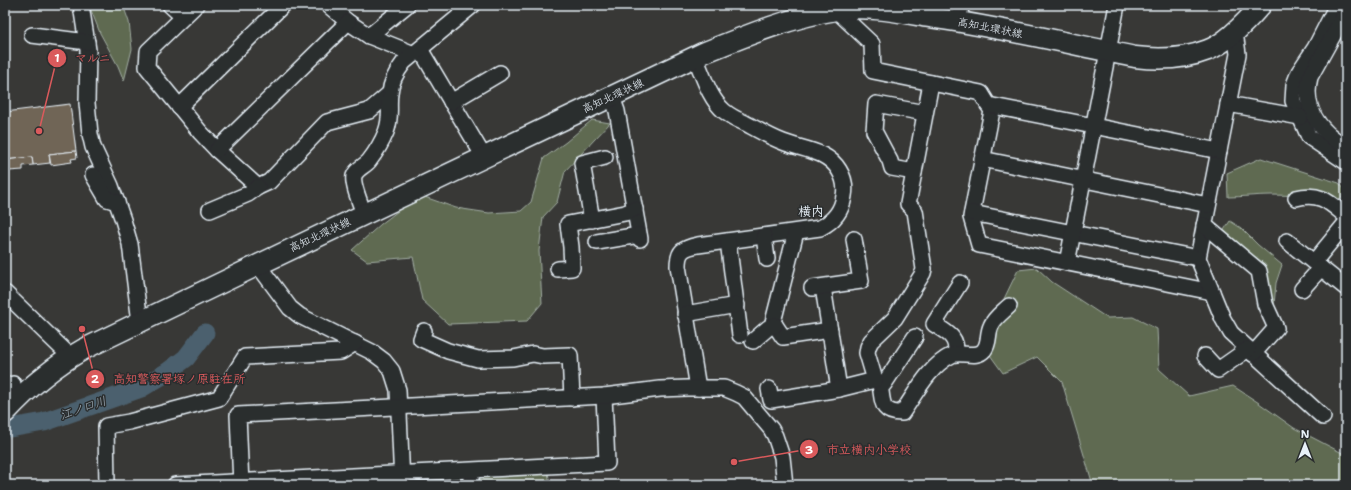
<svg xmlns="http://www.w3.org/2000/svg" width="1351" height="490" viewBox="0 0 1351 490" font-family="'Shantell Sans','Klee One',sans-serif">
<rect width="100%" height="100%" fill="#383836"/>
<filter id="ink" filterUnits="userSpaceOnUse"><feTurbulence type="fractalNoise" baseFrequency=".025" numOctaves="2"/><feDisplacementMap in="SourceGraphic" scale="8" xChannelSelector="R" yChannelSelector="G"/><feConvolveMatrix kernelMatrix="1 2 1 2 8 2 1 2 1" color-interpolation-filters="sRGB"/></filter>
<g filter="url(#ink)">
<!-- green -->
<g fill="#5e6a51" stroke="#a3aea4">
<path d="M 89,5 L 123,5 L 129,22 L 132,49 L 124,81 L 118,66 L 100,33 Z"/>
<path d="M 592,120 L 610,123 L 565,171 L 557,202 L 543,217 L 539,251 L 542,303 L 527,321 L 448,324 L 422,300 L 413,257 L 367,261 L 352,250 L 381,224 L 419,195 L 456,208 L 489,213 L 521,211 L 531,202 L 544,158 L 566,142 Z"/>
<path d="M 1261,158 L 1339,183 L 1346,191 L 1346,195 L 1338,200 C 1316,197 1293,195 1271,195 C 1256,195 1242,197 1228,197 L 1227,173 Z"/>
<path d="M 1230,221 L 1241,228 L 1258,245 L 1282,265 L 1276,283 L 1273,316 L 1250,261 L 1220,236 Z"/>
<path d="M 1037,268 L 1052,282 L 1107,318 L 1133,317 L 1157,329 L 1159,369 L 1189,396 L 1233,386 L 1259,403 L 1294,428 L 1346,455 L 1346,485 L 1093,485 L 1062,382 L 1037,357 L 1003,373 L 985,348 L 1001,305 L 1018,270 Z"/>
<path d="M 548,472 L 550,485 L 477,485 L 477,476 Z"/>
</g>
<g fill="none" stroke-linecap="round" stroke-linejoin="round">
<!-- river -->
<path stroke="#4b606e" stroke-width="19" d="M 10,428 L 44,422 L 141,388 L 166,373 L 186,358 L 205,333"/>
</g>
<!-- building -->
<g fill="#706557" stroke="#e8f1f8">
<path d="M 70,104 L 76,151 L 49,154 L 50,163 L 33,165 L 32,157 L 5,160 L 5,112 Z"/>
<path d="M 76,151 L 77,158 L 71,159 L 72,162 L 51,165 L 49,154 Z"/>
<path d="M 32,157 L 33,165 L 23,166 L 23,170 L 9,171 L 9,168 L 5,168 L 5,160 Z"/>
</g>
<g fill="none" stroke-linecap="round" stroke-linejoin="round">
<defs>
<g id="minor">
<path d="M 81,5 L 88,50 L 87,103 L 90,134 L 93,147 L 111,186 L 123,220 L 130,244 L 140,322"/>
<path d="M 170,5 L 183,17"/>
<path d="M 196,5 L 148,51 L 147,67 L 200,132 L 217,150 L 258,187 L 269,182 L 327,122 L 369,111 L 390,93"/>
<path d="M 328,5 L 348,22 L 369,36 L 414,54"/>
<path d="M 1337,5 L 1315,48 L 1299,72 L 1294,85 L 1293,101 L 1309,137 L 1346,162"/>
<path d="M 829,7 L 836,10 L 872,44 L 873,71 L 981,93 L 992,111 L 971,217 L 979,245 L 1212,292"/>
<path d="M 1346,12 L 1310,77 C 1302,109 1319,131 1346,147"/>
<path d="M 957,21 L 962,5"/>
<path d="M 1235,32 L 1238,54 L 1198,258 L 1223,319 L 1231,333 L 1323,417"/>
<path d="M 32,35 L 87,42"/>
<path d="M 369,36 L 407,5"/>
<path d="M 420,49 L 484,157"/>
<path d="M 695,57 C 703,75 709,98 724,111 C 730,116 738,120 745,123 C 758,130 770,137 783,142 C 803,150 827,150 839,170 C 844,178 846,186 844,196 C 842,211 834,221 820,228 L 698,245 C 683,248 678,251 678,266 L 698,388"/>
<path d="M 612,97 L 617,111 L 640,239"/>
<path d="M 451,102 L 500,73"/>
<path d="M 1228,104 L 1300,117"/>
<path d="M 988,105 L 1219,151"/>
<path d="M 179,107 L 283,5"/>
<path d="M 217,150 L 348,22"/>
<path d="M 982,159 L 1208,205"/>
<path d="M 914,172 L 892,168 L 890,161 L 874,131 L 876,104 L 925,113"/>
<path d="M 93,175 L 107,199 L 117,202"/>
<path d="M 1296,198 C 1320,192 1329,202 1346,216"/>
<path d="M 210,210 L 248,194 L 258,187"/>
<path d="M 972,213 L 1198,258"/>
<path d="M 364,214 C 361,205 352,184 354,176 C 356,169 365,166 369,161 C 376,152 382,142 386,132 C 392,117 388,107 390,93 C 391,81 397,71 404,62 L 473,5"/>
<path d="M 592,220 L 582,163 L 605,157"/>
<path d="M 1204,225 L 1259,271 L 1265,304 L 1276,328 L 1253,354"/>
<path d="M 796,232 L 773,322 L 783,337 L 830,330"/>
<path d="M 764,236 L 767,259"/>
<path d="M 728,241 L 740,335"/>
<path d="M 1287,241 L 1346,288"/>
<path d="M 597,242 L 639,235"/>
<path d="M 1314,262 L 1346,223"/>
<path d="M 1067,263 L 1117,5"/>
<path d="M 258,265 L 290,308 L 300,316 L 372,352 L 384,361 L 392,371 L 398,390 L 402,484"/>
<path d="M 558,269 L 572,268 L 571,247 L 568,224 L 625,213 L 635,209"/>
<path d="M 823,287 L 839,389"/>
<path d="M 812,288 L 861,281 L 854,239"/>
<path d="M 1302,289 L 1321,268"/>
<path d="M 5,293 L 71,357"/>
<path d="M 685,314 L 737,305"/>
<path d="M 424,331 L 421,339 L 448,351 L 478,359 L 513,358 L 533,354 L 543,356 L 570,355 L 572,398"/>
<path d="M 753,341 L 768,328 L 775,325"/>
<path d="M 956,353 C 957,336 947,333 934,324 L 960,283"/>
<path d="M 1205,356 L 1218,370 L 1248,349"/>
<path d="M 875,380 L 880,384 C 883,402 880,413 902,413 C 916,393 929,366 952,355 C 961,351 977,359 984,350 C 990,343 987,334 991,326 C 994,318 1003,312 1009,306"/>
<path d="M 880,384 L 884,384 L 915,337"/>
<path d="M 5,387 L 13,384"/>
<path d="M 769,389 L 771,400 L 839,389 L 875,380 L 867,353 L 868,347 L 871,341 L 895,318 L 923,273 L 924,269 L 915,211 L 908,204 L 931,83"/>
<path d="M 471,471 L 471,485"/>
<path d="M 107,485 L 106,426 L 129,422 L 219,398 L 245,357 L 341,352 L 355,343"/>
<path d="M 175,485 L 607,463 L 604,396"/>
<path d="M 241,485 L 238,415 L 604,396 L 660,389 L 687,388 L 724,388 L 736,393 L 744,397 L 771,429 L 775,436 L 782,457 L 785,485"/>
</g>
<path id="major" d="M 5,413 C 28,388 54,366 84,349 L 258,265 L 703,53 C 745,36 791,17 836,10 C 867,5 899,12 929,17 C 998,27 1067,43 1135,57 C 1159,60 1185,59 1208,50 C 1227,43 1248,20 1261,5"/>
</defs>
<!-- minor casing -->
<use href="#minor" stroke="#e8f1f8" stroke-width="18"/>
<!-- major casing -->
<use href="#major" stroke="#e8f1f8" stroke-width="23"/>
<!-- minor -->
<use href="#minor" stroke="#2a2d2e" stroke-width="15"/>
<!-- major -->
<use href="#major" stroke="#2a2d2e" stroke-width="20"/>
</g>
</g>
<g text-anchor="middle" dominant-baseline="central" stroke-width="3" stroke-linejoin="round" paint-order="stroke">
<!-- street labels -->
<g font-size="11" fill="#e8f1f8" stroke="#2a2d2e">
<text transform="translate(990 28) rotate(11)">高知北環状線</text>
<text transform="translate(613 96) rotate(-25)">高知北環状線</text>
<text transform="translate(320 235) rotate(-25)">高知北環状線</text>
</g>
<!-- water labels -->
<g font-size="12" font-style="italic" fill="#a9b7c1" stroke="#2a2d2e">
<text transform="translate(83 408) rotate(-19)">江ノ口川</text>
</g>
<!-- quarter labels -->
<g font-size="13" font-weight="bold" fill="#e8f1f8" stroke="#2a2d2e">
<text x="811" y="211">横内</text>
</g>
</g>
<!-- callouts -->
<path fill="none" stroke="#da5a5c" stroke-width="1.5" d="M39 131L57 58M82 329L95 379M734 462L809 449"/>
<g fill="#da5a5c" stroke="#2a2d2e" stroke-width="1.5">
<circle cx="39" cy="131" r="4"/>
<circle cx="82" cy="329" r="4"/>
<circle cx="734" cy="462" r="4"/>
<circle cx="57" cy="58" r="10"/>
<circle cx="95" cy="379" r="10"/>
<circle cx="809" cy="449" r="10"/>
</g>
<g font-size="12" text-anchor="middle" font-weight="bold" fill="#fff">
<text x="57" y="62">1</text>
<text x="95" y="383">2</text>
<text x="809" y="454">3</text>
</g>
<g font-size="12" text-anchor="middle" font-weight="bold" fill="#da5a5c" stroke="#2a2d2e" stroke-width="3" stroke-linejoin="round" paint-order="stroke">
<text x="93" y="62">マルニ</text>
<text x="179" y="383">高知警察署塚ノ原駐在所</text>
<text x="869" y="454">市立横内小学校</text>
</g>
<!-- margin -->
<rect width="1351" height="490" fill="none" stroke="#2a2d2e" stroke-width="20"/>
<rect x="10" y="10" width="1331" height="470" fill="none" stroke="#e8f1f8" stroke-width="1.5" filter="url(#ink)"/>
<!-- north arrow -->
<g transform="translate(1305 444)" stroke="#2a2d2e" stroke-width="3" paint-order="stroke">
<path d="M0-3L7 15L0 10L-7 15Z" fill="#e8f1f8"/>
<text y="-6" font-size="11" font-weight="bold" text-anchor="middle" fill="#e8f1f8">N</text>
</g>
</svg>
